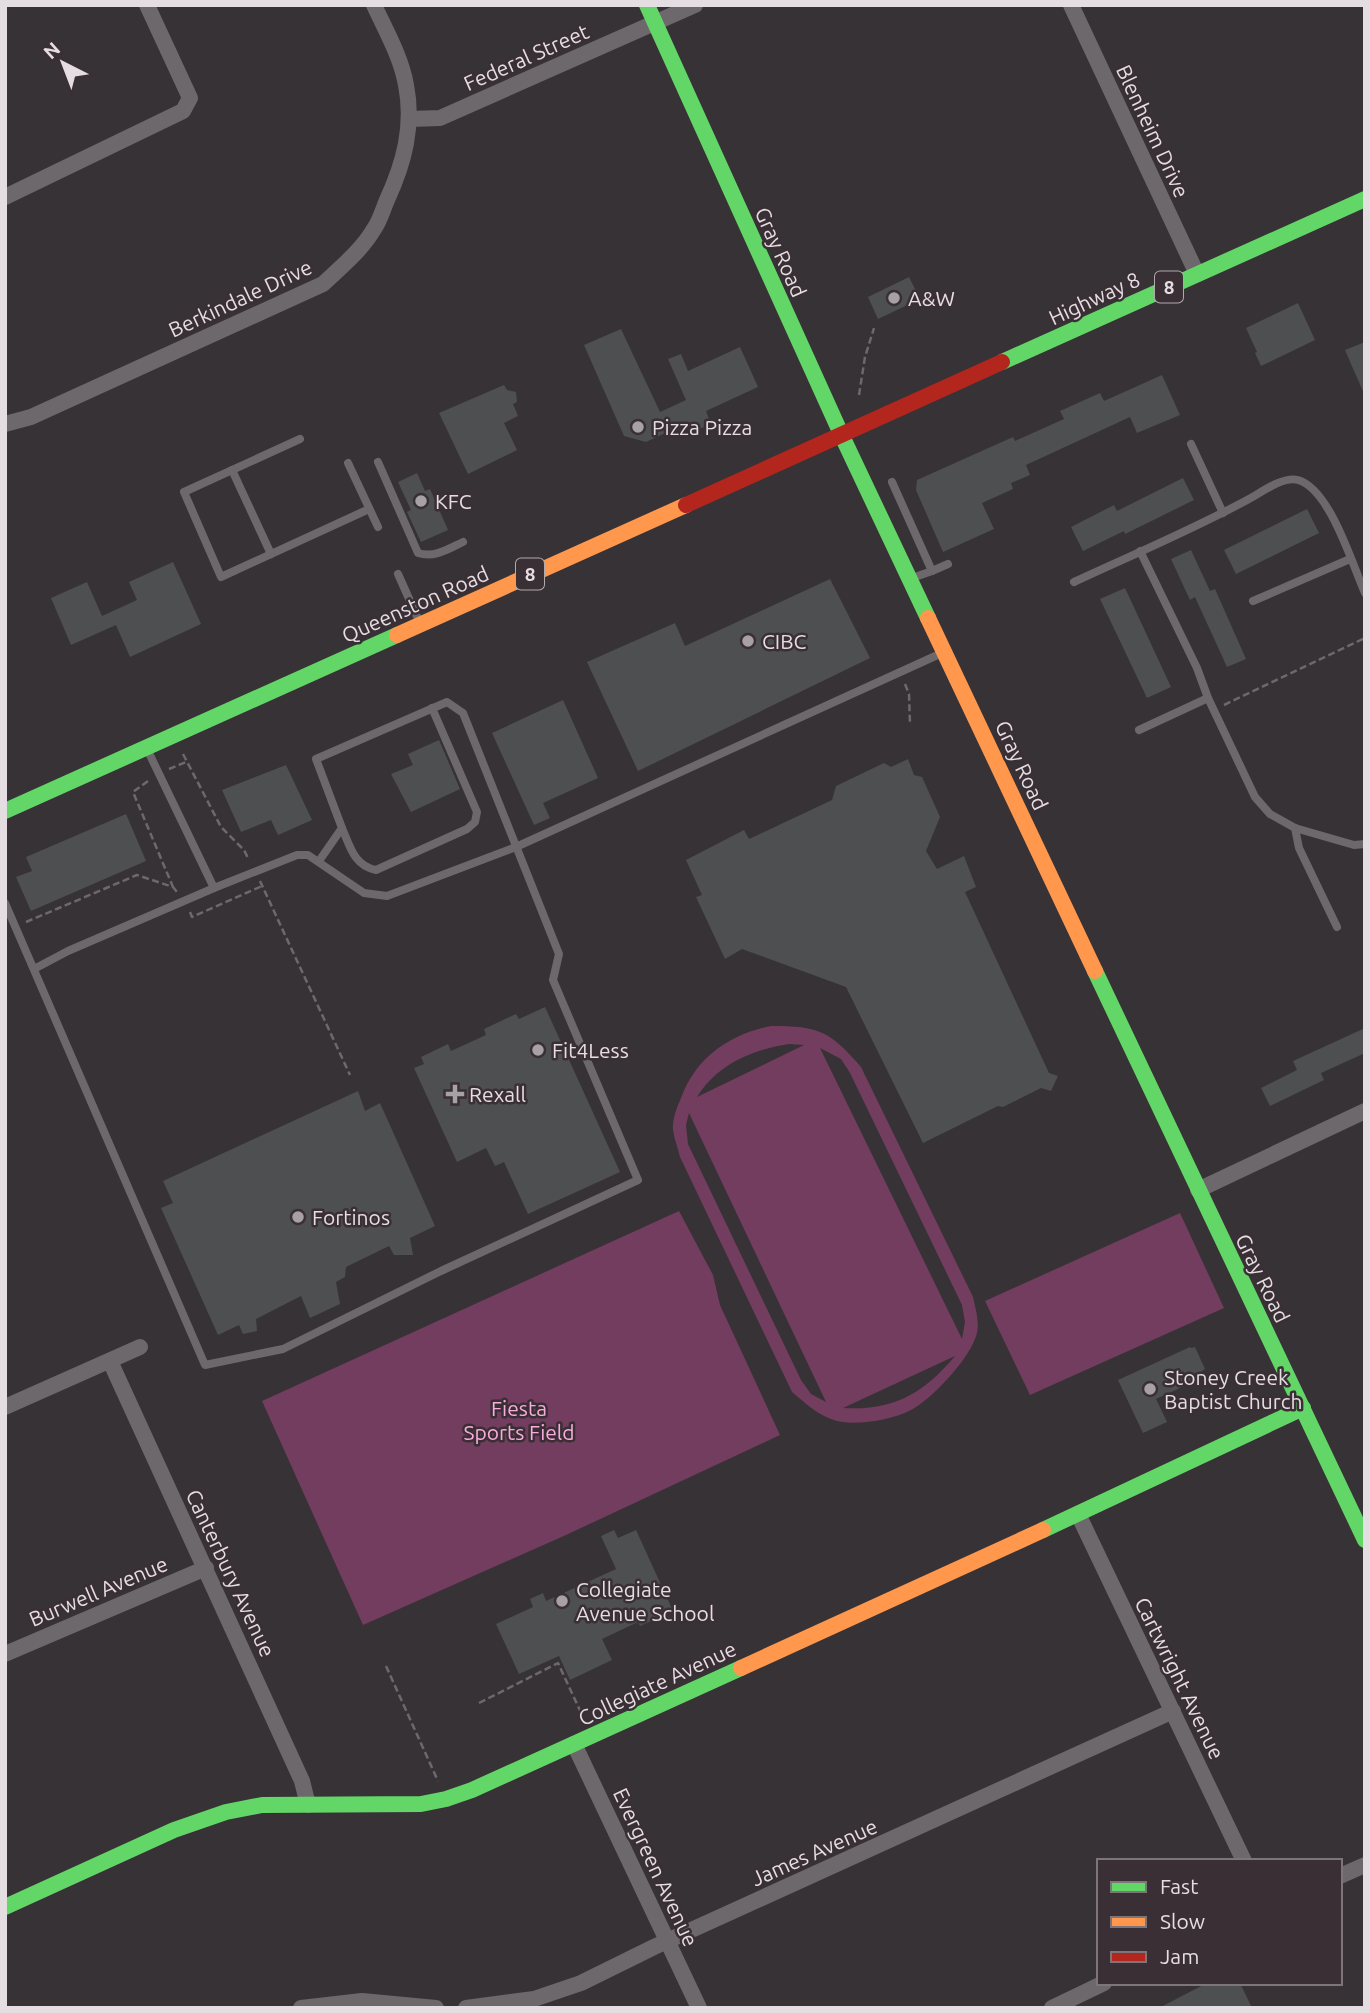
<svg xmlns="http://www.w3.org/2000/svg" width="1370" height="2013" viewBox="0 0 1370 2013" font-family="Ubuntu,sans-serif">
<rect width="100%" height="100%" fill="#373235"/>
<!-- green -->
<g fill="#723d5f" fill-rule="evenodd">
<path d="M 771,1026 C 819,1026 830,1031 861,1067 L 973,1297 C 976,1311 981,1325 975,1339 C 967,1361 931,1400 911,1410 C 892,1420 857,1426 837,1421 C 820,1417 805,1403 792,1392 L 680,1157 C 678,1148 674,1139 673,1130 C 672,1120 677,1107 681,1098 C 696,1057 730,1034 771,1026 ZM 789,1044 L 804,1045 L 697,1097 C 718,1064 751,1050 789,1044 ZM 820,1048 L 841,1059 L 850,1073 L 962,1305 L 965,1322 L 962,1339 ZM 689,1113 L 826,1402 L 811,1394 L 801,1380 L 688,1144 L 686,1125 ZM 955,1356 C 923,1394 893,1411 843,1408 Z"/>
<path d="M 679,1211 L 713,1275 L 720,1305 L 780,1435 L 566,1535 L 363,1625 L 262,1401 Z"/>
<path d="M 1180,1213 L 1224,1308 L 1030,1395 L 985,1301 Z"/>
</g>
<!-- building -->
<g fill="#4e4f51">
<path d="M 909,277 L 920,299 L 878,319 L 868,297 Z"/>
<path d="M 1298,303 L 1315,340 L 1261,366 L 1255,353 L 1257,352 L 1246,328 Z"/>
<path d="M 621,329 L 660,412 L 686,400 L 668,359 L 681,354 L 688,371 L 740,347 L 758,387 L 706,411 L 711,424 L 691,433 L 687,423 L 646,442 L 624,436 L 584,345 Z"/>
<path d="M 1365,342 L 1365,396 L 1345,350 Z"/>
<path d="M 1162,375 L 1180,415 L 1137,433 L 1130,417 L 1026,465 L 1030,475 L 1011,483 L 1013,489 L 982,503 L 994,529 L 943,552 L 916,490 L 917,480 L 1013,437 L 1015,441 L 1064,419 L 1060,411 L 1100,393 L 1104,401 Z"/>
<path d="M 504,385 L 507,390 L 516,392 L 517,402 L 513,404 L 518,416 L 504,423 L 517,450 L 468,474 L 439,413 Z"/>
<path d="M 417,473 L 425,491 L 430,489 L 448,530 L 421,542 L 407,512 L 411,510 L 398,482 Z"/>
<path d="M 1183,478 L 1194,500 L 1125,534 L 1124,531 L 1083,551 L 1071,527 L 1114,505 L 1117,511 Z"/>
<path d="M 1307,509 L 1319,533 L 1236,574 L 1224,550 Z"/>
<path d="M 1191,550 L 1210,591 L 1215,589 L 1246,659 L 1227,667 L 1195,597 L 1190,600 L 1171,559 Z"/>
<path d="M 173,562 L 201,624 L 130,657 L 116,625 L 71,645 L 51,598 L 87,582 L 102,616 L 137,600 L 129,582 Z"/>
<path d="M 830,579 L 870,658 L 638,771 L 587,662 L 675,623 L 685,646 Z"/>
<path d="M 1125,588 L 1171,687 L 1147,698 L 1100,599 Z"/>
<path d="M 563,700 L 598,778 L 543,803 L 550,818 L 534,825 L 492,733 Z"/>
<path d="M 439,740 L 460,789 L 411,812 L 391,774 L 413,765 L 408,754 Z"/>
<path d="M 908,759 L 914,775 L 922,777 L 940,817 L 926,851 L 937,869 L 964,856 L 976,887 L 965,892 L 1049,1073 L 1058,1076 L 1051,1091 L 1041,1088 L 1003,1107 L 998,1106 L 923,1143 L 846,987 L 742,949 L 725,959 L 696,897 L 702,895 L 686,860 L 744,830 L 749,839 L 832,800 L 836,786 L 884,763 L 891,767 Z"/>
<path d="M 286,765 L 312,820 L 278,835 L 271,820 L 241,832 L 222,790 Z"/>
<path d="M 126,814 L 146,861 L 31,911 L 16,877 L 32,871 L 26,857 Z"/>
<path d="M 545,1007 L 620,1172 L 528,1214 L 504,1162 L 495,1166 L 486,1148 L 457,1162 L 414,1068 L 424,1064 L 421,1057 L 448,1044 L 451,1051 L 486,1035 L 484,1029 L 516,1014 L 519,1019 Z"/>
<path d="M 1365,1028 L 1365,1053 L 1321,1073 L 1324,1080 L 1270,1106 L 1261,1088 L 1297,1070 L 1293,1061 Z"/>
<path d="M 358,1091 L 365,1111 L 380,1103 L 435,1226 L 410,1238 L 413,1255 L 394,1255 L 389,1246 L 346,1267 L 345,1277 L 336,1282 L 340,1304 L 310,1318 L 301,1296 L 256,1319 L 257,1331 L 243,1334 L 239,1325 L 218,1335 L 161,1208 L 173,1203 L 163,1181 Z"/>
<path d="M 1190,1347 L 1191,1348 L 1195,1347 L 1205,1369 L 1202,1371 L 1204,1377 L 1156,1399 L 1167,1422 L 1143,1433 L 1118,1380 Z"/>
<path d="M 614,1530 L 618,1538 L 636,1530 L 673,1611 L 640,1626 L 638,1622 L 602,1639 L 612,1660 L 570,1680 L 559,1656 L 519,1674 L 496,1624 L 533,1607 L 530,1599 L 543,1593 L 546,1601 L 616,1569 L 601,1536 Z"/>
<path d="M 1207,1983 L 1240,1983 L 1252,2008 L 1159,2008 Z"/>
</g>
<g fill="none" stroke-linecap="round" stroke-linejoin="round">
<!-- path -->
<g stroke="#6c686b" stroke-width="2.5" stroke-dasharray="7 3.5" stroke-linecap="butt">
<path d="M 859,395 L 865,357 L 874,328"/>
<path d="M 905,684 L 909,694 L 910,724"/>
<path d="M 1224,705 L 1365,638"/>
<path d="M 183,754 L 221,827 L 244,850 L 249,860"/>
<path d="M 169,769 L 186,762"/>
<path d="M 148,781 L 133,792 L 173,887"/>
<path d="M 260,881 L 350,1075"/>
<path d="M 190,912 L 192,917 L 262,886"/>
<path d="M 26,922 L 137,875 L 173,887 L 177,892"/>
<path d="M 386,1666 L 438,1781"/>
<path d="M 479,1703 L 558,1663 L 583,1717"/>
</g>
<!-- lane -->
<g stroke="#6d686b" stroke-width="8">
<path d="M 300,439 L 184,492 L 221,577 L 369,509"/>
<path d="M 1191,444 L 1223,513"/>
<path d="M 378,462 L 418,553 C 435,558 448,549 463,542"/>
<path d="M 348,463 L 378,527"/>
<path d="M 232,470 L 271,554"/>
<path d="M 892,482 L 932,571 L 912,578"/>
<path d="M 1140,551 L 1197,668 L 1208,698 L 1255,797 L 1270,814 L 1295,828 L 1354,845 L 1365,844"/>
<path d="M 932,571 L 948,564"/>
<path d="M 398,574 L 419,621"/>
<path d="M 1074,582 C 1132,555 1192,530 1249,499 C 1262,492 1283,476 1298,480 C 1330,489 1352,564 1365,593"/>
<path d="M 1253,601 L 1350,559"/>
<path d="M 1139,730 L 1208,698"/>
<path d="M 148,751 L 214,888 L 297,855 L 308,855 L 364,893 L 387,896 L 516,847 L 942,653"/>
<path d="M 342,828 C 350,846 354,866 376,870 L 467,829 L 475,822 L 477,812 L 432,708"/>
<path d="M 1295,828 L 1299,848 L 1337,927"/>
<path d="M 5,903 L 205,1365 L 283,1349 L 441,1271 L 638,1180 L 553,980 L 559,954 L 463,713 L 447,702 L 316,759 L 342,828 L 319,861"/>
<path d="M 34,969 L 68,951 L 214,888"/>
</g>
<!-- street -->
<g stroke="#6d686b" stroke-width="16">
<path d="M 1071,5 L 1197,274"/>
<path d="M 410,119 L 440,118 L 695,5"/>
<path d="M 5,197 L 183,111 L 190,98 L 147,5"/>
<path d="M 5,424 L 31,417 L 323,284 C 341,267 361,251 374,229 C 380,221 383,209 387,200 C 404,163 414,126 406,85 C 401,57 386,31 374,5"/>
<path d="M 1198,1190 L 1365,1111"/>
<path d="M 110,1361 L 302,1781 L 308,1805"/>
<path d="M 5,1407 L 140,1347"/>
<path d="M 1078,1514 L 1244,1861"/>
<path d="M 5,1654 L 206,1568"/>
<path d="M 574,1744 L 699,2008"/>
<path d="M 1340,1876 L 1365,1865"/>
<path d="M 301,2008 L 362,2001 L 436,2008"/>
<path d="M 466,2008 L 534,1999 L 581,1983 L 654,1947 L 1173,1711"/>
<path d="M 1052,2008 L 1104,1983"/>
</g>
<!-- fast -->
<g stroke="#63d668" stroke-width="16">
<path d="M 647,5 L 842,436 L 928,618"/>
<path d="M 1002,362 L 1365,199"/>
<path d="M 5,811 L 397,635"/>
<path d="M 1095,971 L 1365,1540"/>
<path d="M 1043,1530 L 1303,1408"/>
<path d="M 5,1907 L 174,1830 L 226,1812 L 262,1805 L 421,1804 L 446,1799 L 472,1790 L 741,1668"/>
</g>
<!-- slow -->
<g stroke="#ff974d" stroke-width="16">
<path d="M 928,618 L 1095,971"/>
<path d="M 397,635 L 686,505"/>
<path d="M 741,1668 L 1043,1530"/>
</g>
<!-- jam -->
<path stroke="#b3261e" stroke-width="16" d="M 686,505 L 1002,362"/>
</g>
<!-- markers -->
<g fill="#a7a1a5" stroke="#3a2f35" stroke-width="2.5">
<circle cx="894" cy="298" r="7"/>
<circle cx="638" cy="427" r="7"/>
<circle cx="421" cy="501" r="7"/>
<circle cx="748" cy="641" r="7"/>
<circle cx="538" cy="1050" r="7"/>
<path d="M451.5 1083.5h7v7h7v7h-7v7h-7v-7h-7v-7h7z"/>
<circle cx="298" cy="1217" r="7"/>
<circle cx="1150" cy="1389" r="7"/>
<circle cx="562" cy="1601" r="7"/>
</g>
<g text-anchor="middle" dominant-baseline="central" stroke-width="5" stroke-linejoin="round" paint-order="stroke">
<!-- shield labels -->
<g fill="#3a2f35" stroke="#b1a9ad" stroke-width="2">
<rect x="1155" y="271.5" width="28" height="31" rx="5"/>
<rect x="516" y="558.5" width="28" height="31" rx="5"/>
</g>
<g font-size="19" font-weight="bold" fill="#e4dde1">
<text x="1169" y="287">8</text>
<text x="530" y="574">8</text>
</g>
<!-- street labels -->
<g font-size="21" fill="#e4dde1" stroke="#3a2f35">
<text transform="translate(526 57) rotate(-24)">Federal Street</text>
<text transform="translate(1153 131) rotate(65)">Blenheim Drive</text>
<text transform="translate(781 252) rotate(66)">Gray Road</text>
<text transform="translate(240 298) rotate(-25)">Berkindale Drive</text>
<text transform="translate(1094 298) rotate(-25)">Highway 8</text>
<text transform="translate(415 604) rotate(-24)">Queenston Road</text>
<text transform="translate(1022 765) rotate(65)">Gray Road</text>
<text transform="translate(1263 1278) rotate(64)">Gray Road</text>
<text transform="translate(231 1573) rotate(65)">Canterbury Avenue</text>
<text transform="translate(98 1591) rotate(-23)">Burwell Avenue</text>
<text transform="translate(1180 1678) rotate(64)">Cartwright Avenue</text>
<text transform="translate(657 1683) rotate(-25)">Collegiate Avenue</text>
<text transform="translate(814 1852) rotate(-24)">James Avenue</text>
<text transform="translate(656 1867) rotate(65)">Evergreen Avenue</text>
</g>
<!-- poi labels -->
<g font-size="21" fill="#e4dde1" stroke="#3a2f35" text-anchor="start">
<text x="908" y="298">A&amp;W</text>
<text x="652" y="427">Pizza Pizza</text>
<text x="435" y="501">KFC</text>
<text x="762" y="641">CIBC</text>
<text x="552" y="1050">Fit4Less</text>
<text x="469" y="1094">Rexall</text>
<text x="312" y="1217">Fortinos</text>
<text x="1164" y="1377">Stoney Creek<tspan x="1164" dy="24">Baptist Church</tspan></text>
<text x="576" y="1589">Collegiate<tspan x="576" dy="24">Avenue School</tspan></text>
</g>
<!-- park labels -->
<g font-size="21" fill="#f9acdc" stroke="#3a2f35">
<text x="519" y="1408">Fiesta<tspan x="519" dy="24">Sports Field</tspan></text>
</g>
</g>
<!-- border -->
<rect width="1370" height="2013" fill="none" stroke="#e4dde1" stroke-width="14"/>
<!-- legend -->
<rect x="1097" y="1859" width="245" height="126" fill="#3a2f35" stroke="#7e757a" stroke-width="2"/>
<rect x="1111" y="1882" width="35" height="10" fill="#63d668" stroke="#7e757a" stroke-width="2"/>
<text x="1160" y="1894" font-size="21" fill="#e4dde1">Fast</text>
<rect x="1111" y="1917" width="35" height="10" fill="#ff974d" stroke="#7e757a" stroke-width="2"/>
<text x="1160" y="1929" font-size="21" fill="#e4dde1">Slow</text>
<rect x="1111" y="1952" width="35" height="10" fill="#b3261e" stroke="#7e757a" stroke-width="2"/>
<text x="1160" y="1964" font-size="21" fill="#e4dde1">Jam</text>
<!-- north arrow -->
<g transform="translate(63 63) rotate(318)" stroke="#3a2f35" stroke-width="5" paint-order="stroke">
<path d="M0-5L12 26L0 18L-12 26Z" fill="#e4dde1"/>
<text y="-10" font-size="19" font-weight="bold" text-anchor="middle" fill="#e4dde1">N</text>
</g>
</svg>
